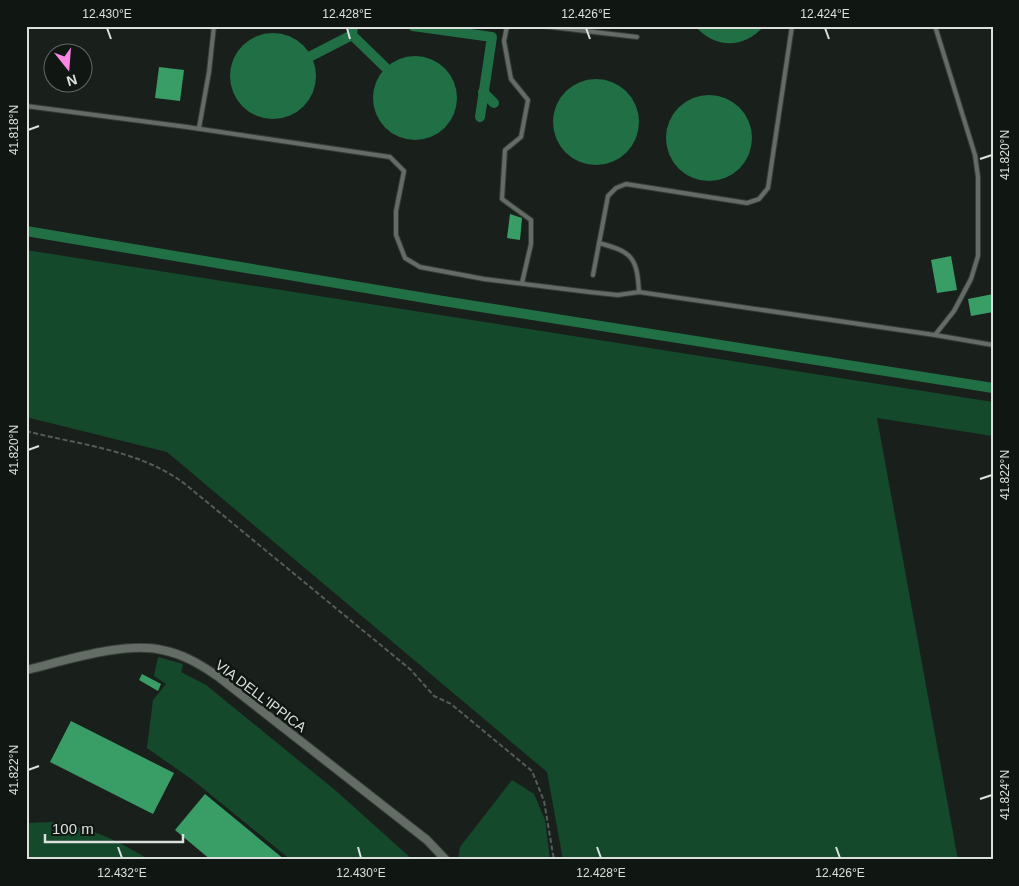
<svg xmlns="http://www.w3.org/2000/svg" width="1019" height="886" viewBox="0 0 1019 886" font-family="Arial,sans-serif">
<rect width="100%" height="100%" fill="#19201b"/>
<!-- green -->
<g fill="#14492c">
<path d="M 26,250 L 993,402 L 993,436 L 877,418 L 958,860 L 563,860 L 547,772 L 167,452 L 26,417 Z"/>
<path d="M 158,657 L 183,664 L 181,672 L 206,685 L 335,790 L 413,860 L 291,860 L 194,781 L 147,748 L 153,700 L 166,684 L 154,676 Z"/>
<path d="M 512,780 L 534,794 L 545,820 L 550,860 L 458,860 L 460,847 Z"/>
<path d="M 50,822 C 87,826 118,840 149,860 L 26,858 L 26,823 Z"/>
</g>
<!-- water -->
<g fill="#216f45">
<path d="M 695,26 L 764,26 C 744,49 715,49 695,26 Z"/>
<circle cx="273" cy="76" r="43"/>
<circle cx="415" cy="98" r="42"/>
<circle cx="596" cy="122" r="43"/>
<circle cx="709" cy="138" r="43"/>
</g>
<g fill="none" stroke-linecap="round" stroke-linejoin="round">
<!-- canal -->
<g stroke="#216f45" stroke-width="10">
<path d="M 353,26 L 352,35 L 385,67"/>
<path d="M 413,26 L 492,37 L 480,117"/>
<path d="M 311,56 L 352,35"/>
<path d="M 483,92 L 494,103"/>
<path d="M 26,231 L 443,301 L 993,388"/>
</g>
</g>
<!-- building -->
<g fill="#389e66">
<path d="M 159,67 L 184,70 L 180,101 L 155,98 Z"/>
<path d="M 510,214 L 522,218 L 520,240 L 507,238 Z"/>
<path d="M 951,256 L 957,290 L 937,293 L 931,260 Z"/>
<path d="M 993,294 L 993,312 L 971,316 L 968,299 Z"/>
<path d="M 142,674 L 161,684 L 158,691 L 139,680 Z"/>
<path d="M 71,721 L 174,773 L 153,814 L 50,762 Z"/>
<path d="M 205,794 L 285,860 L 211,860 L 175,830 Z"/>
</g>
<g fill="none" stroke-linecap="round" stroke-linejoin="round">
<defs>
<g id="service">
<path d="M 507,26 L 504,41 L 511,79 L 528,100 L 521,137 L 505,150 L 502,199 L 531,220 L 531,244 L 522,283"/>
<path d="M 543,26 L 637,37"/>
<path d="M 26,106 L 187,127 L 390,157 L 404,171 L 396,211 L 396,235 L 405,258 L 420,267 L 484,279 L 589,292 L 618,295 L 639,292 L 935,335 L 954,311 L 971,279 L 978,256 L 978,177 L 975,155 L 935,26"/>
<path d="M 199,128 L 209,72 L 214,26"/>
<path d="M 599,243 C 633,252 637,258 639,292"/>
<path d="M 593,275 L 608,196 L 616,188 L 626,184 L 747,203 L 759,199 L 768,188 L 792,26"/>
<path d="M 935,335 L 993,345"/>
</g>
<path id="minor" d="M 26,670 C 64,661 125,641 162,650 C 184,654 203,666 220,678 L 427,840 L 446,860"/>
</defs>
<!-- service casing -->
<use href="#service" stroke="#383d3a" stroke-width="6"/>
<!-- minor casing -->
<use href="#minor" stroke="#383d3a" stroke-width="10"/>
<!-- path -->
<path stroke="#565c57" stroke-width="2" stroke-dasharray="5 2.5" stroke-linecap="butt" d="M 26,431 C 80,445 140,450 185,484 L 411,670 L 434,696 L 451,704 L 532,771 L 544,801 L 554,860"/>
<!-- service -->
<use href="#service" stroke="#646c66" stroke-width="4"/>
<!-- minor -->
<use href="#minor" stroke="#646c66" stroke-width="8"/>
</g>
<!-- ticks -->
<path fill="none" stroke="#dce0dd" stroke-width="2" d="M 107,28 L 111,39M 347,28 L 350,39M 586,28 L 590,39M 825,28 L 829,39M 28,130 L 39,126M 980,159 L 992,155M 28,450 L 39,446M 980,479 L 992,475M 28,770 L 39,766M 980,799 L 992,795M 118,847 L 122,858M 358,847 L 361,858M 597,847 L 601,858M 836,847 L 840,858"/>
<g text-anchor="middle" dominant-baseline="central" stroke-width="5" stroke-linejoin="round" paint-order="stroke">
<!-- street labels -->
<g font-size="14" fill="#dce0dd" stroke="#101612">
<text transform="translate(261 696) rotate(37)">VIA DELL'IPPICA</text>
</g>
</g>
<!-- border -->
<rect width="1019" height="886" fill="none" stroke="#101612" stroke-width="55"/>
<!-- north arrow -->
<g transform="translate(68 68) rotate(163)"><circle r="24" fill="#101612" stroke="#626763"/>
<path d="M0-4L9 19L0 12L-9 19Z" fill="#fc86e3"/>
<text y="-8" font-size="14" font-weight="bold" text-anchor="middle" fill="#dce0dd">N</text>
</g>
<!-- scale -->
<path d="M45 834v8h138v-8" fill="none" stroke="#dce0dd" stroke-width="2.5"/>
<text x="52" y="834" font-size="15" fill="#dce0dd" stroke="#101612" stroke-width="4" paint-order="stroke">100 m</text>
<rect x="28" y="28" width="964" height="830" fill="none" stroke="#dce0dd" stroke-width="2"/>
<g font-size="12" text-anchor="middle" fill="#dce0dd">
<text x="107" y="18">12.430°E</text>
<text x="347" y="18">12.428°E</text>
<text x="586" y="18">12.426°E</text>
<text x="825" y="18">12.424°E</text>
<text transform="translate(14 130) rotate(-90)" y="4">41.818°N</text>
<text transform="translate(1005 155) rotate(-90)" y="4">41.820°N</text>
<text transform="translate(14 450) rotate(-90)" y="4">41.820°N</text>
<text transform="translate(1005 475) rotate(-90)" y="4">41.822°N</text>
<text transform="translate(14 770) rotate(-90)" y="4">41.822°N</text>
<text transform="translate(1005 795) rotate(-90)" y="4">41.824°N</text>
<text x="122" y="877">12.432°E</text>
<text x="361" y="877">12.430°E</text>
<text x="601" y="877">12.428°E</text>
<text x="840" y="877">12.426°E</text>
</g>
</svg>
